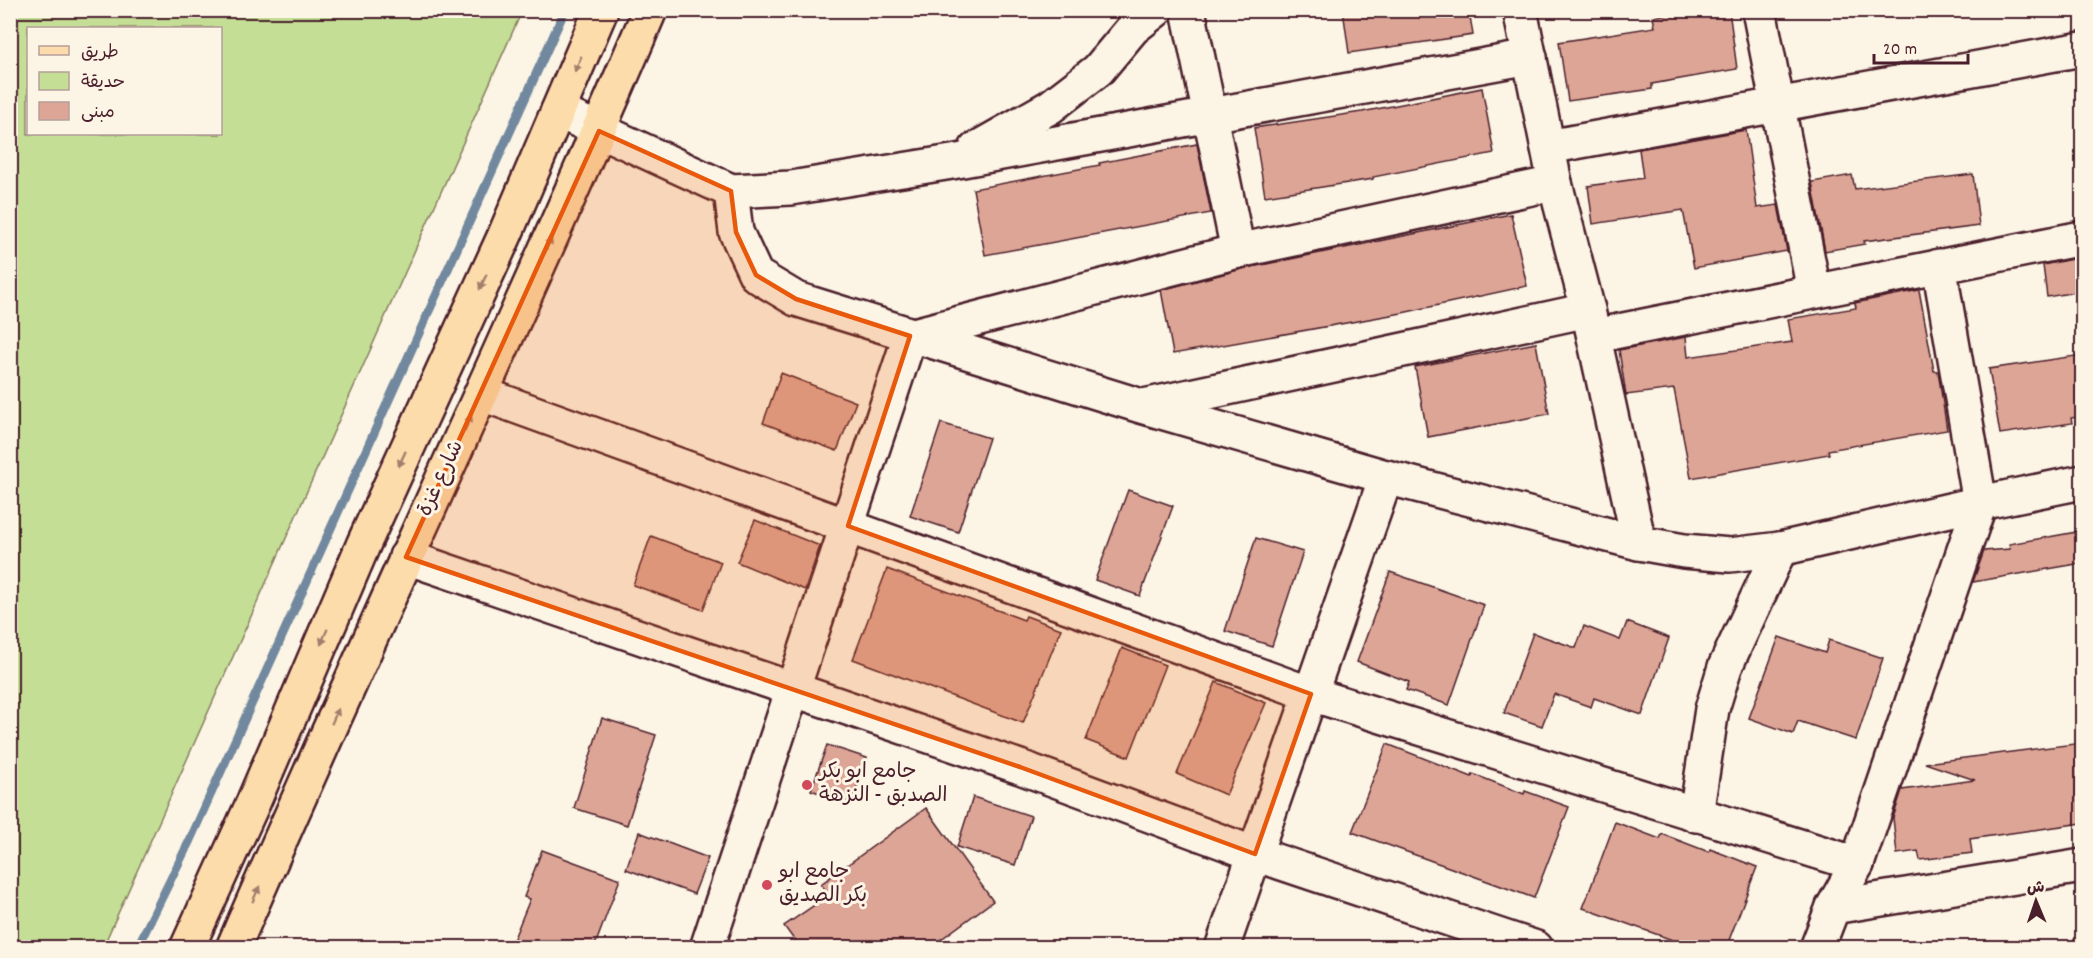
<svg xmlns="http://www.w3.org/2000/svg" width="2093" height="958" viewBox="0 0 2093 958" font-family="Dekko,'Playpen Sans Arabic',sans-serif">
<rect width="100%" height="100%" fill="#fcf5e5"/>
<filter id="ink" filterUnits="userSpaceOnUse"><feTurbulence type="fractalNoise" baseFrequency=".0167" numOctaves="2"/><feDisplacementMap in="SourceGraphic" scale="12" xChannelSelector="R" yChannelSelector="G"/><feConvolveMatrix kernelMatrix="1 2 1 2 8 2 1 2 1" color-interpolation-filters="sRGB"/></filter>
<g filter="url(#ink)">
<!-- green -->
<path fill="#c4de95" stroke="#877e60" stroke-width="1.5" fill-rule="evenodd" d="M 10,11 L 522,11 L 103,947 L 11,947 ZM 28,28 L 220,28 L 220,134 L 28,134 Z"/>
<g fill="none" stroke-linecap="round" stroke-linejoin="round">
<!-- stream -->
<path stroke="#71889f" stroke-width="9" d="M 137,948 L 190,840 L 565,10"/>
</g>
<!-- building -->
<g fill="#dda596" stroke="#4a1f2b" stroke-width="1.5">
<path d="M 1343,10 L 1469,10 L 1473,35 L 1349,53 Z"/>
<path d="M 1692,10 L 1729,10 L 1737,69 L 1652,84 L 1652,89 L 1568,101 L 1559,42 L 1655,27 L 1653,17 Z"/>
<path d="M 1482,88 L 1494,153 L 1373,177 L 1373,179 L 1265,196 L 1254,128 L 1362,112 Z"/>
<path d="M 1746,130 L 1757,208 L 1778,205 L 1787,251 L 1694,268 L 1683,210 L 1593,224 L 1588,186 L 1643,178 L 1639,149 Z"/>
<path d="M 1197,144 L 1211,213 L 985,255 L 973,189 L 1100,165 L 1099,163 Z"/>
<path d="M 1973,174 L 1979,226 L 1864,241 L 1865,244 L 1825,251 L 1812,182 L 1852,175 L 1855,189 Z"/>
<path d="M 1511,214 L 1527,286 L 1402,313 L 1173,354 L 1161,290 L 1242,269 Z"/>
<path d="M 2082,257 L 2082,291 L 2047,297 L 2043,265 Z"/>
<path d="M 1919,290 L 1934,371 L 1938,371 L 1947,430 L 1828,450 L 1829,454 L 1691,478 L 1674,389 L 1626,395 L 1619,350 L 1686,337 L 1688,357 L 1792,342 L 1788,319 L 1856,308 L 1855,303 Z"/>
<path d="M 1536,343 L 1549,414 L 1428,437 L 1415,367 Z"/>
<path d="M 2082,355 L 2082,416 L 2071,418 L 2072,423 L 2000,434 L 1989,369 Z"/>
<path d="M 781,373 L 856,402 L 837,451 L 763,423 Z"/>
<path d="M 941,423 L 989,438 L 958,532 L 910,516 Z"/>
<path d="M 1128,490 L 1173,506 L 1140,596 L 1095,580 Z"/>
<path d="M 755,520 L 820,546 L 805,590 L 737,562 Z"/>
<path d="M 2082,531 L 2082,563 L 1973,582 L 1984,551 L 2010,549 L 2009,544 Z"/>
<path d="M 651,536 L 721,562 L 703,610 L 633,585 Z"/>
<path d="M 1256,538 L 1303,552 L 1272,646 L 1225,631 Z"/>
<path d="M 887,569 L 1024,620 L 1026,616 L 1061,629 L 1023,723 L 853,659 Z"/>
<path d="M 1390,572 L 1484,605 L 1449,705 L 1406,690 L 1409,682 L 1357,662 Z"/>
<path d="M 1627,622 L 1669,638 L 1642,715 L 1594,698 L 1591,707 L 1554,694 L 1542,726 L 1504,713 L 1533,633 L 1576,648 L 1584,626 L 1620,640 Z"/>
<path d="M 1779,637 L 1825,653 L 1829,640 L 1883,658 L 1856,740 L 1798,721 L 1793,734 L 1749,718 Z"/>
<path d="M 1122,648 L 1165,665 L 1129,757 L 1086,740 Z"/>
<path d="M 1216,682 L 1266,703 L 1226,795 L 1177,774 Z"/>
<path d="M 602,718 L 656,735 L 627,825 L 574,808 Z"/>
<path d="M 2082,743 L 2082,823 L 1970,839 L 1972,853 L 1920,860 L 1918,851 L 1897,854 L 1893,818 L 1902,790 L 1975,780 L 1925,763 Z"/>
<path d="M 1387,744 L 1472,777 L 1473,774 L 1524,794 L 1525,791 L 1569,807 L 1534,898 L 1352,832 Z"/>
<path d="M 827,745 L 867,758 L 851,804 L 811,790 Z"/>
<path d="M 973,797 L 1031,816 L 1015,865 L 957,847 Z"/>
<path d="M 926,808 L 993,901 L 929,948 L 800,948 L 784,926 L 829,895 L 821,884 Z"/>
<path d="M 1615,822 L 1660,839 L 1662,834 L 1709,852 L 1710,849 L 1757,867 L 1726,948 L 1695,948 L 1583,908 Z"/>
<path d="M 639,832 L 708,858 L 694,894 L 626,869 Z"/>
<path d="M 542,850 L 620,879 L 594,948 L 510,948 L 530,899 L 524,897 Z"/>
</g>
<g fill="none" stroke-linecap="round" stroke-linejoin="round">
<defs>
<g id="minor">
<path d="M 1188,10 L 1238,251"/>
<path d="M 1520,10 L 1555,183 L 1588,310 L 1639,543"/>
<path d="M 1759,10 L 1814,291"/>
<path d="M 558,111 L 731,191 L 791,188 L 952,162 L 1530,57"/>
<path d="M 1548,147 L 2082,49"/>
<path d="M 976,149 L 1050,107 L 1098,70 L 1133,28 L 1156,10"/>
<path d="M 731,191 L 736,232 L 756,275 L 796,299 L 1141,406 L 1386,477 L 1639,543 L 1684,551 L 1730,555 L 1780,549 L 1980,503 L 2082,482"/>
<path d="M 1594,336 L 2082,238"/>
<path d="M 482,394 L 1311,694 L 1857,864"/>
<path d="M 1144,406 L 1588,310"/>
<path d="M 406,557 L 1020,767 L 1255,854 L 1536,948"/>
<path d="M 1696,815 L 1712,709 L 1725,667 L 1780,549"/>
<path d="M 1833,907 L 2082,866"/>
<path d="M 707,948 L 910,336 L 1238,251 L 1555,183"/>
<path d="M 1222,948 L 1386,477"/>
<path d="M 1817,948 L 1833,907 L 1857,864 L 1980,503 L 1939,266"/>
</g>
<g id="major">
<path d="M 187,948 L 253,803 L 364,543 L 504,237 L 601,10"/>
<path d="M 233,948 C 369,634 516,325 650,10"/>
</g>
</defs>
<!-- minor casing -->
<use href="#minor" stroke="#4a1f2b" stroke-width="38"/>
<!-- major casing -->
<use href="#major" stroke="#4a1f2b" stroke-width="38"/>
<!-- minor -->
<use href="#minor" stroke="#fcf5e5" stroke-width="33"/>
<!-- major -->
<use href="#major" stroke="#fddcac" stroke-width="33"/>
</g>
<!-- one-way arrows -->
<defs><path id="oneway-solid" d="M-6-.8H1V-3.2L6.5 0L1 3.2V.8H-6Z" transform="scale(1.5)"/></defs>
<g fill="#a47e6c">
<use href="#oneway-solid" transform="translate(578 64) rotate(113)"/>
<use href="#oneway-solid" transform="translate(548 245) rotate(-67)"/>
<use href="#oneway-solid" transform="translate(483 282) rotate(115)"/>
<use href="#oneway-solid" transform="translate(468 423) rotate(-65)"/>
<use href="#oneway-solid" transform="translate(402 459) rotate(115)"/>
<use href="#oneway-solid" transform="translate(324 637) rotate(113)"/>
<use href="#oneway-solid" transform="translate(335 716) rotate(-66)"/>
<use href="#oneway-solid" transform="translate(256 894) rotate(-66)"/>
</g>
</g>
<!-- marked area -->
<path fill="#e8590c" fill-opacity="0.2" stroke="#e8590c" stroke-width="4.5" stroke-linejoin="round" d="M 599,131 L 731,191 L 736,232 L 756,275 L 796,299 L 910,336 L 848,526 L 1311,694 L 1255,854 L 1020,767 L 406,557 Z"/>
<!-- markers -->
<g fill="#d1495b" stroke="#fcf5e5" stroke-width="2">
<circle cx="807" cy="785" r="6"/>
<circle cx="767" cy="885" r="6"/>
</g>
<g text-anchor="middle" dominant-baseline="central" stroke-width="6" stroke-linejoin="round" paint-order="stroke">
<!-- street labels -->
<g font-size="21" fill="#4a1f2b" stroke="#fcf5e5">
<text transform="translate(442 479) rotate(-65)">شارع غزة</text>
</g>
<!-- poi labels -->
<g font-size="21" fill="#4a1f2b" stroke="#fcf5e5" text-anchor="start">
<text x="819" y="773">جامع ابو بكر<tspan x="819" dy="24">الصدبق - النزهة</tspan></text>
<text x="779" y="873">جامع ابو<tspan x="779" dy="24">بكر الصديق</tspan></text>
</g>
</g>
<!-- margin -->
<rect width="2093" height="958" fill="none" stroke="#fcf5e5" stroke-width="36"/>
<rect x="18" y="18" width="2057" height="922" fill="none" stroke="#4a1f2b" stroke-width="2" filter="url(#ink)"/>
<!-- legend -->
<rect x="27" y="27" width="195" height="108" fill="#fcf5e5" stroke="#b59f9b" stroke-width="1.5"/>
<rect x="39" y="46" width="30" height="9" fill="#fddcac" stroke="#b59f9b" stroke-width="1.5"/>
<text x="81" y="57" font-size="18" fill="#4a1f2b">طريق</text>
<rect x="39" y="72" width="30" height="18" fill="#c4de95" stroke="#b59f9b" stroke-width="1.5"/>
<text x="81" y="87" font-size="18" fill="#4a1f2b">حديقة</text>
<rect x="39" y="102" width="30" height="18" fill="#dda596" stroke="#b59f9b" stroke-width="1.5"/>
<text x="81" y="117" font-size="18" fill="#4a1f2b">مبنى</text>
<!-- north arrow -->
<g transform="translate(2036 901) rotate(358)" stroke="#fcf5e5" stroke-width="4.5" paint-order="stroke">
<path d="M0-4.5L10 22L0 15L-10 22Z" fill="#4a1f2b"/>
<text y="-9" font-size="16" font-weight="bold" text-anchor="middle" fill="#4a1f2b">ش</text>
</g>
<!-- scale -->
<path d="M1874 54v9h94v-9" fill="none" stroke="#4a1f2b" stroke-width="3"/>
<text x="1883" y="54" font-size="18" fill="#4a1f2b" stroke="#fcf5e5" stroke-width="4.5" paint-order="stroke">20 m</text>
</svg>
